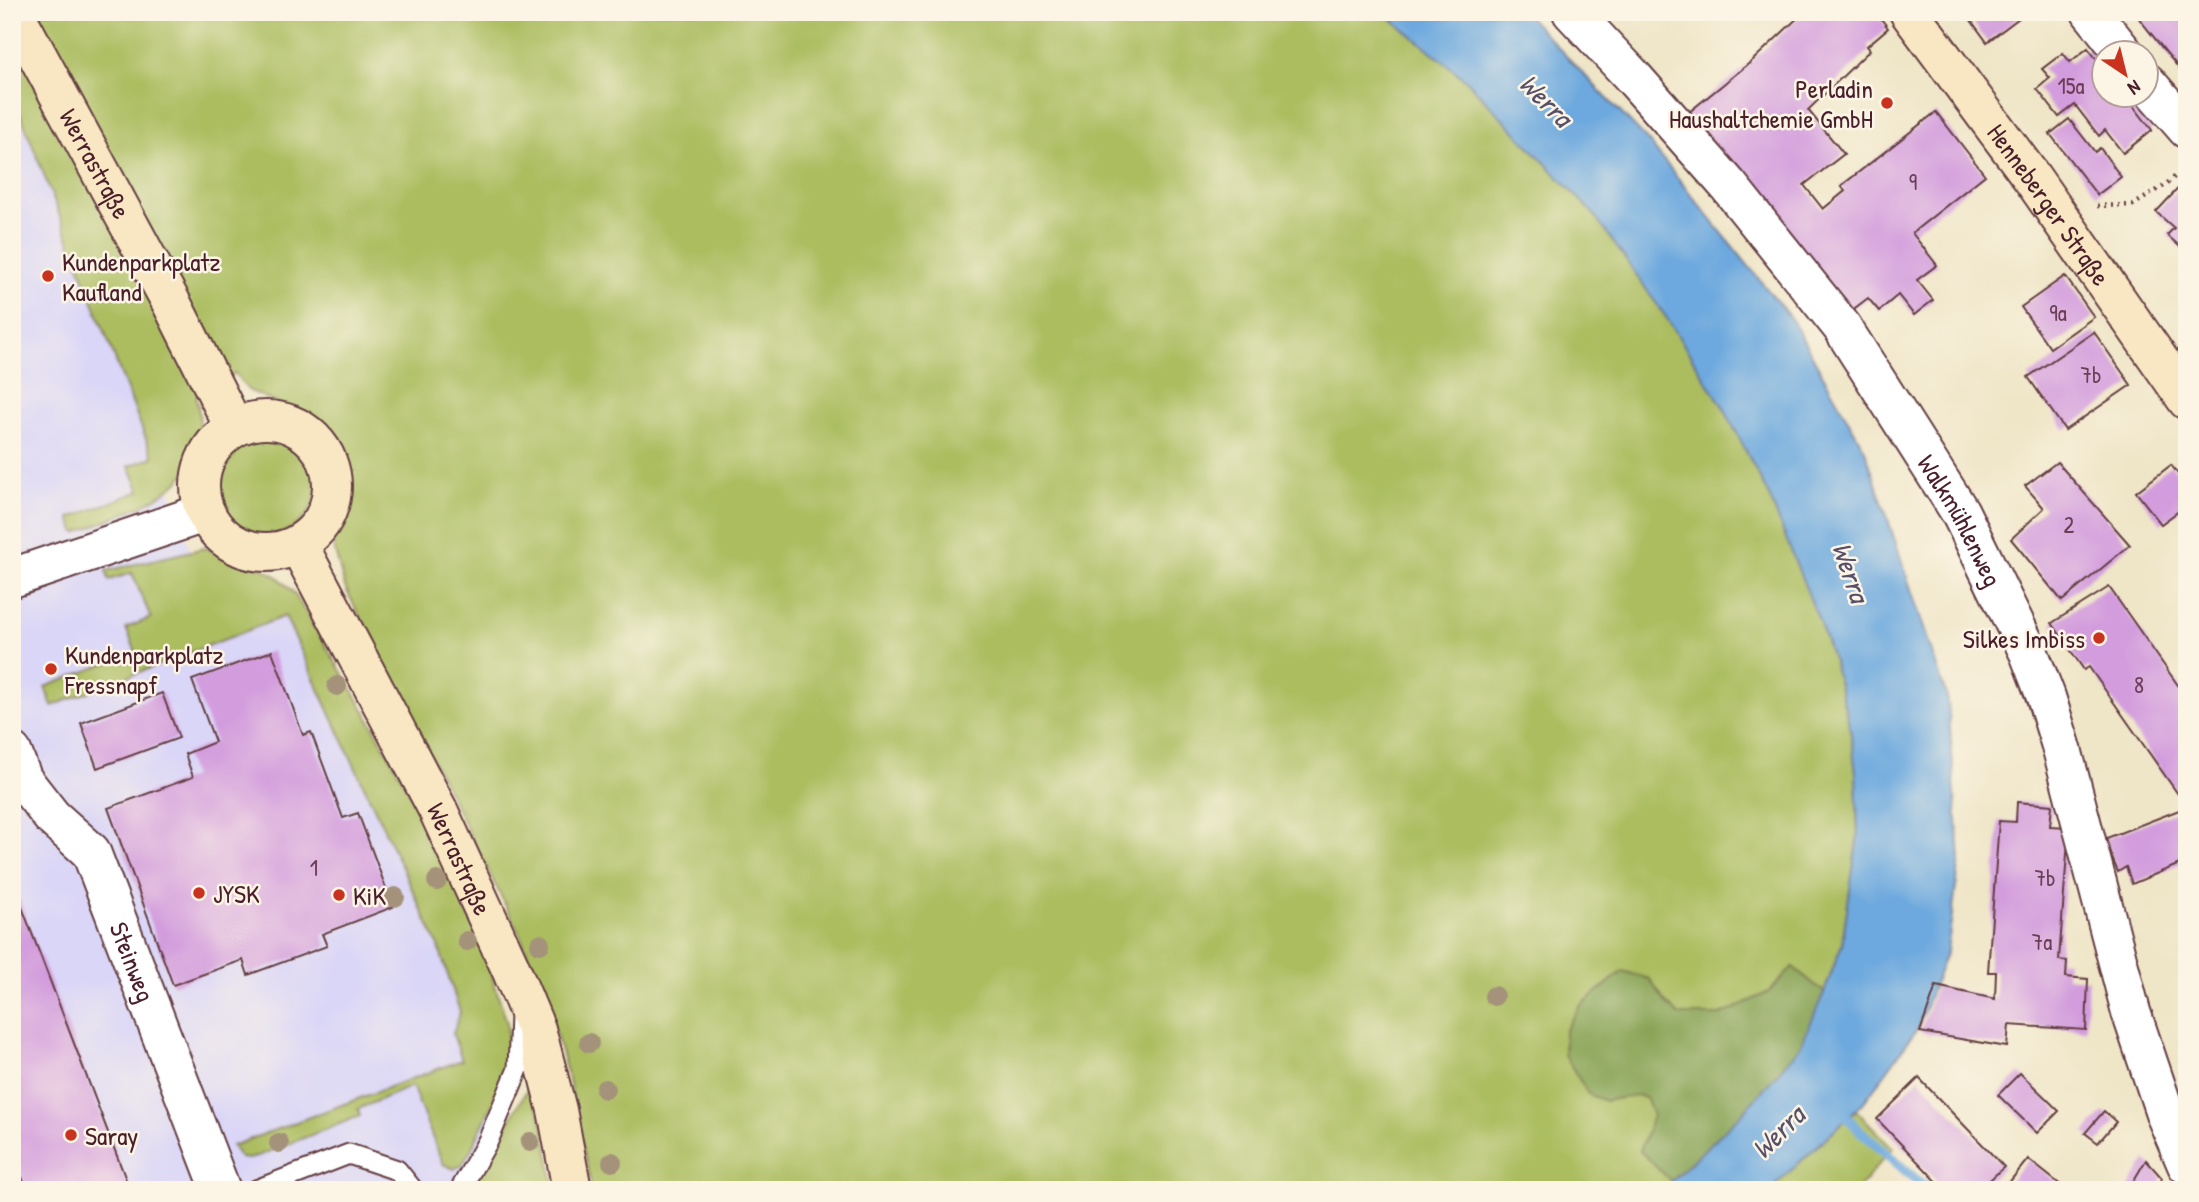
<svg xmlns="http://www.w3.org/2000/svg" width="2199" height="1202" viewBox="0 0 2199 1202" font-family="'Patrick Hand',sans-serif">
<rect width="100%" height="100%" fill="#fcf5e5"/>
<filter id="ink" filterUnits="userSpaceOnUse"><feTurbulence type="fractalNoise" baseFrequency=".0143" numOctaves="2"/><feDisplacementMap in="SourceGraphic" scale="14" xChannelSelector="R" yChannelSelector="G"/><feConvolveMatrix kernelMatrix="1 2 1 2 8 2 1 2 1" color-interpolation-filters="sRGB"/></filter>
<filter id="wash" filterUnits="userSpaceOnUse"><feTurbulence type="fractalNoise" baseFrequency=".00686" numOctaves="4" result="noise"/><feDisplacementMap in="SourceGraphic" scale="28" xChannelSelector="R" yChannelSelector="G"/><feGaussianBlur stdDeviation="1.57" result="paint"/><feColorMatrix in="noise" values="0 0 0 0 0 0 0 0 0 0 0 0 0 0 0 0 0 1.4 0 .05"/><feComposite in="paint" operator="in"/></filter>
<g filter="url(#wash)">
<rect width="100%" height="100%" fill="#efe5c7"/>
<!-- built -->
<path fill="#dad6f7" d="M 12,76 L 157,454 L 196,566 L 287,613 L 447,952 L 509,1168 L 495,1190 L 12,1190 Z"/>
<!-- green -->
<g fill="#acbd61" stroke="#7b6e46" stroke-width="2">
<path d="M 12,12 L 1383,12 L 1465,79 L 1593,213 L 1668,320 L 1724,408 L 1769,496 L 1812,600 L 1833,661 L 1850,727 L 1856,772 L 1858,836 L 1842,944 L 1824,993 L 1743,1113 L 1662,1190 L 592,1190 L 569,1080 L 549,1009 L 519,932 L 345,587 L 331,537 L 344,492 L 344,467 L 336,445 L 323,427 L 303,415 L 248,390 L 235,373 L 196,397 C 219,489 142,505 76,533 L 70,518 L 140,491 L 129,466 L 153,457 L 12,92 Z"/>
<circle cx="266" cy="484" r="51"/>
<path d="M 204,548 L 250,561 L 278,577 L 294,593 L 365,711 L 431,831 L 480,939 L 507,1023 L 508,1058 L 495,1099 L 471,1150 L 462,1165 L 454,1169 L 443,1164 L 412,1086 L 358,1109 L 360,1116 L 250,1159 L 240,1158 L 232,1146 L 462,1060 L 453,1034 L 460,1012 L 438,945 L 285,616 L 52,706 L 45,687 L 136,652 L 126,628 L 151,618 L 132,573 L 109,580 L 106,571 Z"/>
<path d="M 531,1083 L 543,1125 L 555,1190 L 469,1190 Z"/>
<path d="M 1856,1110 L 1893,1148 L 1857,1190 L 1770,1190 Z"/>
</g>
<!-- forest -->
<path fill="#89a457" stroke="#6a6241" stroke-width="2" d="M 1793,967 L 1825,993 L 1800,1047 L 1743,1113 L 1671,1181 L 1640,1151 L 1653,1116 L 1647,1099 L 1637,1095 L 1605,1101 L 1588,1094 L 1564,1054 L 1565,1031 L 1580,1006 L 1623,971 L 1650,979 L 1666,1003 L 1679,1015 L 1721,1015 L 1769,992 Z"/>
<!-- water -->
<path fill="#6da9de" stroke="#5c6484" stroke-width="2" d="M 1383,12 L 1524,12 L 1648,141 L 1792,320 L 1865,450 L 1948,701 L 1960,859 L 1947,951 L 1917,1029 L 1864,1102 L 1770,1190 L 1662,1190 L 1743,1113 L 1800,1047 L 1824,993 L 1842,944 L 1858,836 L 1856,772 L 1850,727 L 1833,661 L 1819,621 L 1769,496 L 1724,408 L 1668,320 L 1593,213 L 1465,79 Z"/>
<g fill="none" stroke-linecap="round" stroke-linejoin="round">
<!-- stream -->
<path stroke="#6da9de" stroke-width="10" d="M 1840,1109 L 1858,1129 L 1928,1190"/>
</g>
<g id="blocks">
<!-- building -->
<g fill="#d39ddd">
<path d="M 1804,12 L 1876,12 L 1888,28 L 1867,46 L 1870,50 L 1808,110 L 1844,154 L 1804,185 L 1823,209 L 1845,191 L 1841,186 L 1936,112 L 1985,175 L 1912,233 L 1937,265 L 1917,280 L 1933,300 L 1914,315 L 1898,295 L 1879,311 L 1868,298 L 1847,314 L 1683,117 L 1752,61 Z"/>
<path d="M 1965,12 L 2027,12 L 1987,42 Z"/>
<path d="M 2134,12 L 2187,12 L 2187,78 L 2164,50 Z"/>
<path d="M 2088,48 L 2104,69 L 2104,94 L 2124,94 L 2152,130 L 2123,153 L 2105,130 L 2099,136 L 2075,105 L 2059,117 L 2037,89 L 2050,78 L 2042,69 L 2063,53 L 2070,62 Z"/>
<path d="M 2069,119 L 2095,152 L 2100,148 L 2121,177 L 2097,195 L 2050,134 Z"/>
<path d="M 2187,179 L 2187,253 L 2167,235 L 2174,228 L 2156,212 Z"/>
<path d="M 2065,276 L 2094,317 L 2050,348 L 2021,307 Z"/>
<path d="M 2094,332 L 2131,385 L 2065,430 L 2028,377 Z"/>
<path d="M 2057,462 L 2130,545 L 2062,601 L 2011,539 L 2044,508 L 2025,486 Z"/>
<path d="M 2171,465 L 2187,486 L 2187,505 L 2161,524 L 2136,492 Z"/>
<path d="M 2109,587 L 2187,698 L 2187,861 L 2132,884 L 2126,867 L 2118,872 L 2104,839 L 2187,807 L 2089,667 L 2084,670 L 2052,623 Z"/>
<path d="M 272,651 L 303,735 L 311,732 L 343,818 L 358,813 L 393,907 L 322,934 L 327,946 L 248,975 L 243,960 L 173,985 L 108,808 L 193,777 L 185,754 L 215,742 L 192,680 Z"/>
<path d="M 162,693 L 179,738 L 97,768 L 81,723 Z"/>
<path d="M 2017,802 L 2052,805 L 2050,826 L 2069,827 L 2059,960 L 2067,961 L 2066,977 L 2088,979 L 2086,1030 L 2009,1025 L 2007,1047 L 1920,1032 L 1936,986 L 1995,999 L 1996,972 L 1988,972 L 1999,821 L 2016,822 Z"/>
<path d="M 12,881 L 130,1190 L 27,1190 L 12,1151 Z"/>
<path d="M 2020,1073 L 2059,1111 L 2037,1133 L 1998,1095 Z"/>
<path d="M 1919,1078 L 2004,1167 L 1979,1190 L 1945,1190 L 1877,1119 Z"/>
<path d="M 2104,1111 L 2116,1122 L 2098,1143 L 2085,1133 Z"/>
<path d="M 2028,1159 L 2067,1190 L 2003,1190 Z"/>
<path d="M 2146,1160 L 2162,1178 L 2158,1190 L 2128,1190 Z"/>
</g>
</g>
</g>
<g filter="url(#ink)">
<use href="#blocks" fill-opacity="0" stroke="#633d42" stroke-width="2"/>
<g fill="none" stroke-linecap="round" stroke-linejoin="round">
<defs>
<g id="lane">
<path d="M 256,1190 L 349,1154 L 397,1170 L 413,1190"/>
<path d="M 460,1190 L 488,1141 L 518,1069 L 520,1015"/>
</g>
<g id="street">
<path id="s1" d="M 1572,12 L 1632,76 L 1728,185 L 1842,327 L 1960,512 L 2029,653 L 2046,697 L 2062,749 L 2131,1012 L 2166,1116 L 2187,1165"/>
<path d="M 2091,12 L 2123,52"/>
<path d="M 2146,82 L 2187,129"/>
<path d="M 12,578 L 204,513"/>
<path id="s2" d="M 12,752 L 23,780 L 52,817 L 91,852 L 221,1190"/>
</g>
<g id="secondary">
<path id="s3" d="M 14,12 L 172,304 L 234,427"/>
<path id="s4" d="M 1909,12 L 2032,178 L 2187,400"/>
<circle cx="266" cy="486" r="66"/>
<path id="s5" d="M 298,544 L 438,810 L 510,967 L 536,1029 L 557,1110 L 572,1190"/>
</g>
</defs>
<!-- lane casing -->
<use href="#lane" stroke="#633d42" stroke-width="23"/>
<!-- street casing -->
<use href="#street" stroke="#633d42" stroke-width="42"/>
<!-- secondary casing -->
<use href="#secondary" stroke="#633d42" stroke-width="42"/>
<!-- path -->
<path stroke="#633d42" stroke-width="4.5" stroke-dasharray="2 5" stroke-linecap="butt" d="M 2097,206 L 2133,205 L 2164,186 L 2187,166"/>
<!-- lane -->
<use href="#lane" stroke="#fff" stroke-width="19"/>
<!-- street -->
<use href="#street" stroke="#fff" stroke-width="38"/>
<!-- secondary -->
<use href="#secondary" stroke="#f9e7c3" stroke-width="38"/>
</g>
<!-- trees -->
<g fill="#a4927a">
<circle cx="337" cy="686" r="10"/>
<circle cx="437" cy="881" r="10"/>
<circle cx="395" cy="897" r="10"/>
<circle cx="467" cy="941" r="10"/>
<circle cx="540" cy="944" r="10"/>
<circle cx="1494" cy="996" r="10"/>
<circle cx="589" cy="1043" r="10"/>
<circle cx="605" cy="1089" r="10"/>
<circle cx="530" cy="1142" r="10"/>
<circle cx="279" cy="1143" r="10"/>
<circle cx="612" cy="1162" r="10"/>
</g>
</g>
<!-- markers -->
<g fill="#c8321e" stroke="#fcf5e5" stroke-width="2.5">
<circle cx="1887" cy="103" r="7"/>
<circle cx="48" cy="276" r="7"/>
<circle cx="2099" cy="638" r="7"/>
<circle cx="51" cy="669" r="7"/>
<circle cx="199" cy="893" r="7"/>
<circle cx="339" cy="895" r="7"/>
<circle cx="71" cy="1135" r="7"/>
</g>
<g text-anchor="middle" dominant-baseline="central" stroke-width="5" stroke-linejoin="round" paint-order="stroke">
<!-- number labels -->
<g font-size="23" fill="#6c3e58">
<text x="2071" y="85">15a</text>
<text x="1913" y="181">9</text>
<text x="2058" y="312">9a</text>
<text x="2091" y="374">7b</text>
<text x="2069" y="524">2</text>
<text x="2139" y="684">8</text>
<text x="314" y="867">1</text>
<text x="2045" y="877">7b</text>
<text x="2042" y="941">7a</text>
</g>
<!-- poi labels -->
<g font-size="26" fill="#4a1f2b" stroke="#fcf5e5" text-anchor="start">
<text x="1873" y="88" text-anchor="end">Perladin<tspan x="1873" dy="30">Haushaltchemie GmbH</tspan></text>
<text x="62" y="261">Kundenparkplatz<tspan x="62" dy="30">Kaufland</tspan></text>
<text x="2085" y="638" text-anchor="end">Silkes Imbiss</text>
<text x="65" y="654">Kundenparkplatz<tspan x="65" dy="30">Fressnapf</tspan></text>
<text x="213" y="893">JYSK</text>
<text x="353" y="895">KiK</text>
<text x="85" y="1135">Saray</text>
</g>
<!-- street labels -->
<g font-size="26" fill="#4a1f2b" stroke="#fcf5e5">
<text stroke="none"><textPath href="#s3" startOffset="172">Werrastraße</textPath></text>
<text stroke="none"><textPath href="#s4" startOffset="238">Henneberger Straße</textPath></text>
<text stroke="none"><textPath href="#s1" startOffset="642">Walkmühlenweg</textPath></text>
<text stroke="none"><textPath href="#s5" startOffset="354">Werrastraße</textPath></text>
<text stroke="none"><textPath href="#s2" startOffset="247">Steinweg</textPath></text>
</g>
<!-- water labels -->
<g font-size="28" font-style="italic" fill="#564f6a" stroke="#fcf5e5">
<text transform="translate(1546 100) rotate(45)">Werra</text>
<text transform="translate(1851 572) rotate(71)">Werra</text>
<text transform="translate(1778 1132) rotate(-45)">Werra</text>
</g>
</g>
<!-- margin -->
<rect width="2199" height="1202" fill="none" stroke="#fcf5e5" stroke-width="42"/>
<!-- north arrow -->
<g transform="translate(2125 74) rotate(145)"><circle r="33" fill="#fcf5e5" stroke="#b59f9b" stroke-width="2"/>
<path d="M0-5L12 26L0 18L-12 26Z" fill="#c8321e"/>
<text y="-10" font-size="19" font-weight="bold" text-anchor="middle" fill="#4a1f2b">N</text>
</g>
</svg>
